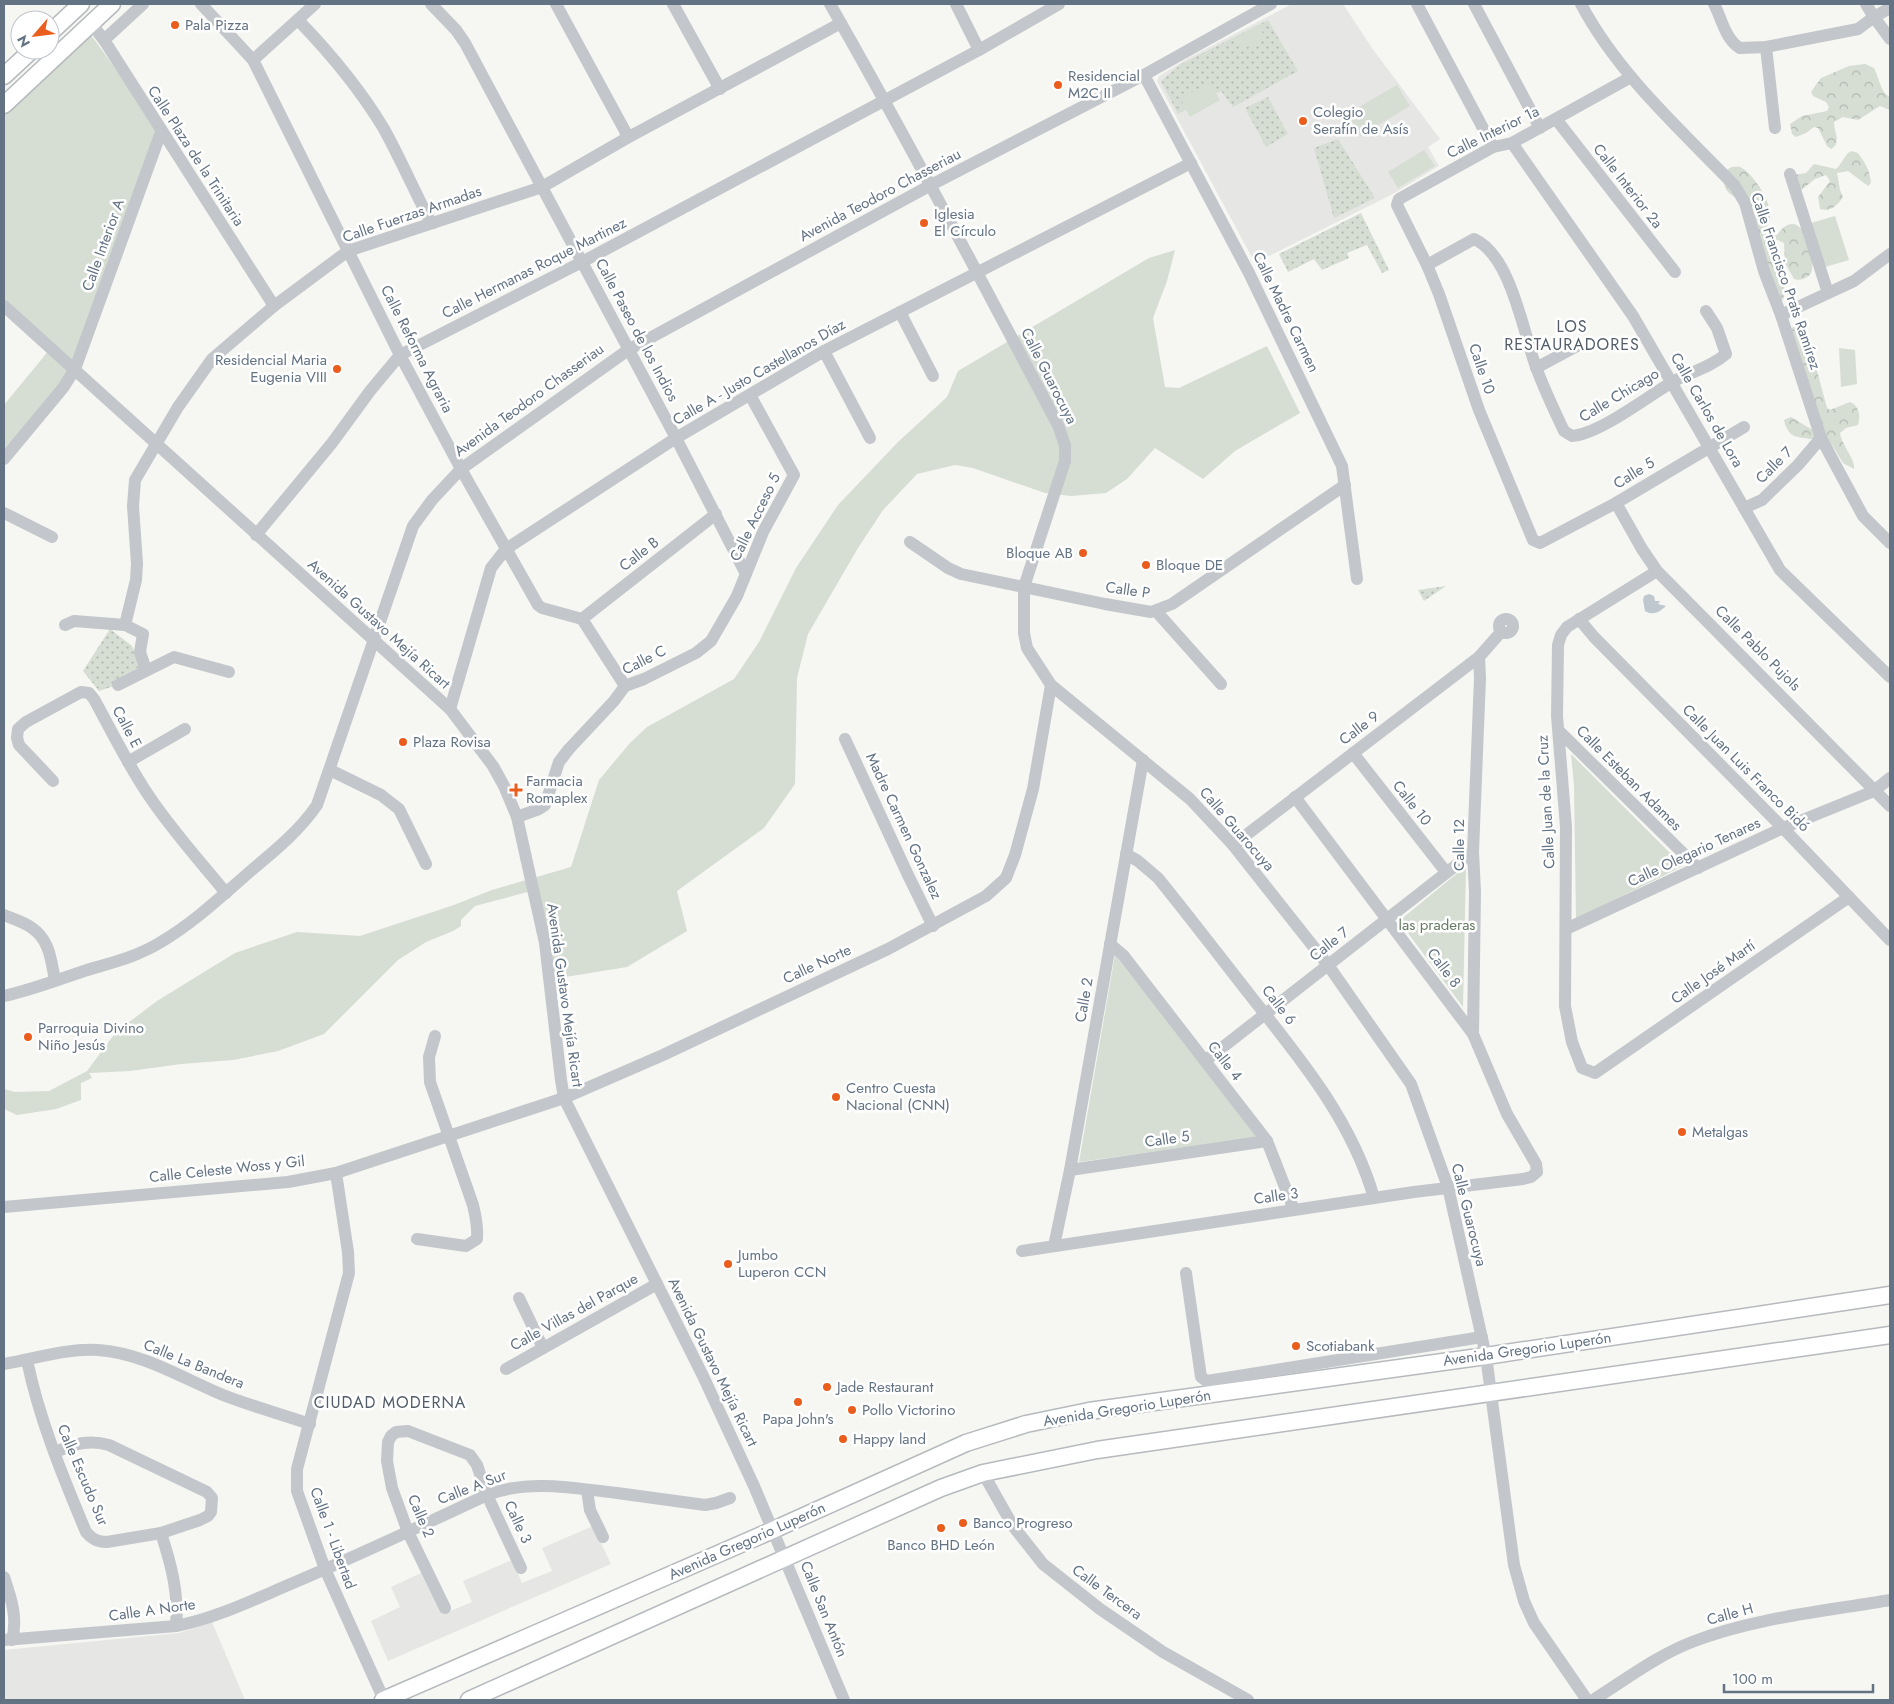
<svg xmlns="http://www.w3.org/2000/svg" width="1894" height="1704" viewBox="0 0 1894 1704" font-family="Jost,sans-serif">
<defs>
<pattern id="grass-dots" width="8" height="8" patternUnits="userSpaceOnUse" patternTransform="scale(1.25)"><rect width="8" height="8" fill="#d6ddd3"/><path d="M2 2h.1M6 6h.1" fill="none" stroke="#b1b8b1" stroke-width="1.8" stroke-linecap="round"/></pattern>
<pattern id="forest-crowns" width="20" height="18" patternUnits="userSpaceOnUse" patternTransform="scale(1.25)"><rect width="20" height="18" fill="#d6ddd3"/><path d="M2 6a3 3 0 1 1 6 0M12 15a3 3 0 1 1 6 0" fill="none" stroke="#b1b8b1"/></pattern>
</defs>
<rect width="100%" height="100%" fill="#f6f6f2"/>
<!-- built -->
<g fill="#e6e7e5">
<path d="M 1292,4 L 1343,4 L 1372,48 L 1440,139 L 1428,147 L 1439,166 L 1391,195 L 1255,263 L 1157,81 L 1159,76 L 1190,57 Z"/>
<path d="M 593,1526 L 611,1564 L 388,1661 L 371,1621 L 400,1607 L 391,1587 L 421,1573 L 443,1614 L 472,1602 L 463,1581 L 512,1560 L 522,1583 L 552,1571 L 542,1548 Z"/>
<path d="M 212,1622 L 245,1700 L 4,1700 L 4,1650 L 179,1633 Z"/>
</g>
<!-- grass -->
<g fill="url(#grass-dots)">
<path d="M 1268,20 L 1298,71 L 1233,107 L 1221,91 L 1178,114 L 1161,81 L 1181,64 Z"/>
<path d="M 1268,97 L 1288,134 L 1266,147 L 1245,108 Z"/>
<path d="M 1338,139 L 1375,198 L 1334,218 L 1314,148 Z"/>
<path d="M 1361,213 L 1389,270 L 1382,273 L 1367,245 L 1347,253 L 1349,258 L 1322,270 L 1314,259 L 1288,272 L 1279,254 Z"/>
<path d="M 1446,586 L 1424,601 L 1418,590 Z"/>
<path d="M 110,629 L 132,646 L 141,666 L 114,686 L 99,691 L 83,671 Z"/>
</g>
<!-- forest -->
<g fill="url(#forest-crowns)">
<path d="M 1865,64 L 1874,68 C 1879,77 1880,92 1890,97 L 1890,110 L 1880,106 L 1858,120 L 1843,117 L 1834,122 C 1834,132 1842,143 1831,149 L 1827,146 L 1818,128 L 1814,127 L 1806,133 L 1796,137 L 1792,134 L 1790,124 L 1802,116 L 1827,111 L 1829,107 L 1826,102 L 1813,96 L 1811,92 L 1821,78 L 1849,66 Z"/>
<path d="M 1851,151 L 1858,153 C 1865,163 1870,170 1871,183 L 1868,186 L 1848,171 L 1837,173 L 1840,190 L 1843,197 C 1838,205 1831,212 1820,209 L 1818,197 L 1830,181 L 1826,175 L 1815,179 L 1800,191 L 1787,176 L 1806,173 L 1814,164 L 1836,169 C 1842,164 1844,155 1851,151 Z"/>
<path d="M 1732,167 C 1735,167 1738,166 1740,167 C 1752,172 1771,201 1770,214 C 1770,221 1766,226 1766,234 L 1777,235 C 1802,200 1817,259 1811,273 C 1808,279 1799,281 1794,279 L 1785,263 L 1784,243 L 1778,240 L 1772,243 L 1771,247 C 1772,261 1791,287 1782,301 L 1750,226 L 1756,212 C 1750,198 1718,200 1725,175 C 1726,171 1727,169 1732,167 Z"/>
<path d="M 1797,326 L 1804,330 L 1808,337 L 1827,408 L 1830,410 L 1850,402 C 1859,405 1861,417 1858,425 L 1846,428 L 1840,433 C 1842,446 1856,460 1854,469 L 1843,463 L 1832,445 C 1825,443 1818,440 1811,439 C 1797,437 1788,438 1784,420 L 1791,417 L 1811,429 L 1815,429 L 1790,331 L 1793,327 Z"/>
</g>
<!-- green -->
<g fill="#d6ddd3">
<path d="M 1258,25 L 1265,37 L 1242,50 L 1234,38 Z"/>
<path d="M 91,35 L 161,132 L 73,367 L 4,456 L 4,405 L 50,349 L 4,307 L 4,111 Z"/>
<path d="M 1210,82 L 1220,100 L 1190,117 L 1180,99 Z"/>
<path d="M 1397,85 L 1410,106 L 1360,136 L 1347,114 Z"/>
<path d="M 1424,150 L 1435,166 L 1398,188 L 1388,172 Z"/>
<path d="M 1835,216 L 1849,260 L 1825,267 L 1811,223 Z"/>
<path d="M 1175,250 L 1167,281 L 1153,318 L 1165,387 L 1179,388 L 1267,346 L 1300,413 L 1235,451 L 1203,479 L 1155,448 L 1127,479 L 1106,493 L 1071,496 L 1045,493 L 973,468 L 955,465 L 917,474 L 883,510 L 858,548 L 808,634 L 797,678 L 795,784 L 764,828 L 677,891 L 687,931 L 627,967 L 553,979 L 535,890 L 475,906 L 461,920 L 461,926 L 453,931 L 426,942 L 398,960 L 324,1034 L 278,1051 L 233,1060 L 181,1064 L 130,1071 L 89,1073 L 92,1078 L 81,1083 L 81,1100 L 56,1109 L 17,1115 L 4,1109 L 4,1089 L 15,1092 L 49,1091 L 87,1071 L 116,1032 L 157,1001 L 235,953 L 297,932 L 360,936 L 454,905 L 492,890 L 571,867 L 599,780 L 630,743 L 647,727 L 734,679 L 759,642 L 796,568 L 838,505 L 898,442 L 947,397 L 958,371 L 1149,258 Z"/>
<path d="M 1839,348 L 1855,350 L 1857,384 L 1841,387 Z"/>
<path d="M 1571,754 L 1683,866 L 1576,919 L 1574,785 Z"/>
<path d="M 1466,866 L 1463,1007 L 1399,921 Z"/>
<path d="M 1115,955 L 1259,1137 L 1079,1162 Z"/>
</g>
<!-- water -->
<path fill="#bec8ce" d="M 1649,594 L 1654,596 L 1655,601 L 1660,601 L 1658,604 L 1666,606 C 1660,612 1653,616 1645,611 L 1643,600 L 1644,596 Z"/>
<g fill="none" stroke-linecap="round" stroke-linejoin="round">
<defs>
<g id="major">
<path d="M 50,33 L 81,4"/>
<path d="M 4,76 L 32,50"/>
<path d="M 4,105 L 112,4"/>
<path d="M 383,1700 L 773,1530 L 966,1443 L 1026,1424 L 1089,1411 L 1486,1356 L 1890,1295"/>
<path d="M 469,1700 L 941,1488 L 983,1473 L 1097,1450 L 1890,1335"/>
</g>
</defs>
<!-- major casing -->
<use href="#major" stroke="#b6babe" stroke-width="19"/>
<!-- minor -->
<g stroke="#c3c6ca" stroke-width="12">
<path d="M 201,4 L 253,60 L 400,355 L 461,469 L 538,605 L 542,608 L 582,619 L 625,686"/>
<path d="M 431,4 L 456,30 L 465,43 L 676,438 L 746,574"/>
<path d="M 556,4 L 625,131 L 627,138"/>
<path d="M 673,4 L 720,89"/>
<path d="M 830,4 C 909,142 983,284 1058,425 L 1065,445 L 1065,461 L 1024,587 L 1024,633 L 1027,648 L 1051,685 L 1190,799 L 1233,845 L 1328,965 L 1411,1084 L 1448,1187 L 1486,1356 L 1514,1565 L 1524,1601 L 1534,1623 L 1587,1700"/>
<path d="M 956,4 L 979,50"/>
<path d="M 1417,4 L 1493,147"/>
<path d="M 1474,4 L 1540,128"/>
<path d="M 1581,4 C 1618,74 1680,129 1735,186 L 1745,203 L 1764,271 L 1781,315 L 1821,438 L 1863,516 L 1890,543"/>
<path d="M 1714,4 C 1722,19 1725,39 1740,48 L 1766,47 L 1858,29 L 1874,17 L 1890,8"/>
<path d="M 1866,4 L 1874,17 L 1890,39"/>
<path d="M 298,20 C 330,53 360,89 384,129 C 400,158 414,190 429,219 L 433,223"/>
<path d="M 91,23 L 104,40 L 274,306"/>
<path d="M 104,40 L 143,4"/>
<path d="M 1766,47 L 1775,128"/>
<path d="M 253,60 L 315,4"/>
<path d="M 1144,75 L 1249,273 L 1342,466 L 1357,579"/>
<path d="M 1631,77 L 1512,143 L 1493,147 L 1399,199 L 1397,205 L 1427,265 L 1439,294 L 1479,410 L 1533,540 L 1540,543 L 1616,503 L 1744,427"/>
<path d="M 1556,119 L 1675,272"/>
<path d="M 1512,143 L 1633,316 L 1780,570 L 1890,677"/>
<path d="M 1790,174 L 1828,293"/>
<path d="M 1427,265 L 1474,239 C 1511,255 1523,332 1536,367 C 1544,389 1554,410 1564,431 L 1572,436 C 1600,434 1648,396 1674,381 C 1691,372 1711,367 1726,354 L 1717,328 L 1706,311"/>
<path d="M 4,306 L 450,709 L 493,766 L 504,786 L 517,817 L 545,943 L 561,1080 L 564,1098 L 703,1376 L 754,1486 L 844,1700"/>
<path d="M 900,312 L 933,376"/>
<path d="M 1781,315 L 1854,281 L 1890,254"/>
<path d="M 824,351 L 870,438"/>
<path d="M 1536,368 L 1577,346"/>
<path d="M 4,459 L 63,388 L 75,369 L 161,132"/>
<path d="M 1616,503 L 1642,549 L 1657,571 L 1890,806"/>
<path d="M 1744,508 L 1762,500 L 1798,465 L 1821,438"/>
<path d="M 4,513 L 52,537"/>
<path d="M 256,535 L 332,443 L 370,391 L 400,355 L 582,262 L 979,50 L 1059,4"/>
<path d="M 910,542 L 948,568 L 961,574 L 1105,604 L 1151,612 L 1172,604 L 1345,485"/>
<path d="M 1657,571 L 1567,627 L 1561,635 L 1558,645 L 1557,716 L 1566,827 L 1565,1006 L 1572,1042 L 1582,1068 L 1595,1073 L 1849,897"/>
<path d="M 1156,611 L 1221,684"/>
<circle cx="1506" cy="626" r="7"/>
<path d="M 582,619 L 716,514"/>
<path d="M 1579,619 L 1594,637 L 1783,828 L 1890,940"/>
<path d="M 65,625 L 74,621 L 125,625"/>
<path d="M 146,670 L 140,652 L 143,634 L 125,625 L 136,580 L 137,564 L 133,506 L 135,480 L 178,407 L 212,359 L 274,306 L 348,251 L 542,187 L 627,138 L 841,23"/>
<path d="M 118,685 L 174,657 L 229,672"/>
<path d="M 450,709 L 491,568 L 506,549 L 676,438 L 824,351 L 1191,163"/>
<path d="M 1560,732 L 1698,868"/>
<path d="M 845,739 L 908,875 L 933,926"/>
<path d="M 1353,753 L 1446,872"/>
<path d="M 128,762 L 185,729"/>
<path d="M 330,770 L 381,795 L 399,809 L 426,864"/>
<path d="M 53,781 L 19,745 L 17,738 L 18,729 L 26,722 L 81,692 L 89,693 L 94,699 C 111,730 127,763 147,793 C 170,828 199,860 226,893"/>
<path d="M 517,817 L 539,809 L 545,805 L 559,762 L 569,749 L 614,701 L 625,686 L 644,679 L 696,653 L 711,641 L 737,596 L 763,532 L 794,475 L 750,395"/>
<path d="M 1233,845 L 1479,657 L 1501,632"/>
<path d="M 1126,854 L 1138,861 L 1158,878 C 1192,920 1224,962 1257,1004 C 1304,1063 1353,1124 1374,1198"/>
<path d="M 4,915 C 13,919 24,922 32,928 C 50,940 51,961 55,980"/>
<path d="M 1566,929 L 1783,828 L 1874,791 L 1890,778"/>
<path d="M 1110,944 L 1123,955 L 1267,1141 L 1294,1210"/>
<path d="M 4,996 C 31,990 57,980 84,971 C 110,963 137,957 161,942 C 195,922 224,894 253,869 C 277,849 300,830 317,805 L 413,526 L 432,500 L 461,469 L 628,350 L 931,185 L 1144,75 L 1271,4"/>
<path d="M 1473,1034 L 1475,892 L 1473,852 L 1480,678 L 1479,657"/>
<path d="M 1205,1061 L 1473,852"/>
<path d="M 1070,1170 L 1267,1141"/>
<path d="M 336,1173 L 348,1252 L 349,1273 L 297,1469 L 297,1491 L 325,1569 L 384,1700"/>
<path d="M 4,1207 L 288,1182 L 336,1173 L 564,1098 L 663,1055 L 888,949 L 986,896 L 1006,878 L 1015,855 L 1033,789 L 1051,685"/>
<path d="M 417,1239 L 466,1246 L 477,1239 C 478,1227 476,1217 473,1205 L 430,1082 L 429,1057 L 435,1036"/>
<path d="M 1054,1246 L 1070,1170 L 1143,760"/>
<path d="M 1022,1251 L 1414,1192 L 1523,1179 L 1531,1177 L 1537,1172 L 1536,1164 L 1507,1114 L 1473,1034 L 1295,797"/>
<path d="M 1186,1273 L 1201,1377 L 1207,1381 L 1482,1337"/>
<path d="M 519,1298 L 543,1348"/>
<path d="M 27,1360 C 39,1419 63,1477 86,1532 C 92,1539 97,1542 107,1542 L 161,1533 L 200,1520 L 208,1516 L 211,1512 L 212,1498 L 207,1492 L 109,1445 C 88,1439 75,1444 55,1452"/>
<path d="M 4,1364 C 34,1359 67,1348 98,1350 C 143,1353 182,1378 223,1395 C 251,1406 281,1414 310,1424"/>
<path d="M 506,1369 L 657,1284"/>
<path d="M 983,1473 L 1013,1526 L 1043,1564 L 1100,1609 L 1163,1652 L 1248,1700"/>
<path d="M 587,1490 L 590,1510 L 603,1537"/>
<path d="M 161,1533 C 171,1564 179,1593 176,1626"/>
<path d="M 4,1577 C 11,1598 18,1618 12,1640"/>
<path d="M 445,1608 L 408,1532 L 392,1488 L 387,1461 L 388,1442 L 391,1436 L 396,1432 L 408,1431 L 470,1455 L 477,1465 L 487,1495 L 521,1568"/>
<path d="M 4,1640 L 176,1626 C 217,1618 255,1599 293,1583 C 359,1555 423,1525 487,1495 C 528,1479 574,1488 617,1493 C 646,1497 675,1501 705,1505 L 716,1503 L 730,1498"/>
<path d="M 1593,1700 C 1625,1680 1656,1656 1692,1642 C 1752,1618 1826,1611 1890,1600"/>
</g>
<!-- major -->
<use href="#major" stroke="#fff" stroke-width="16"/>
</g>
<!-- markers -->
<g fill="#ea5d1d" stroke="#fff" stroke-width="2">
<circle cx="175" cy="25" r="5"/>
<circle cx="1058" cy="85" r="5"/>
<circle cx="1303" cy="121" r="5"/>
<circle cx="924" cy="223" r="5"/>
<circle cx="337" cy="369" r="5"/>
<circle cx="1083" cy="553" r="5"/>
<circle cx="1146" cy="565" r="5"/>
<circle cx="403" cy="742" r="5"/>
<path d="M513.5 782.5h5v5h5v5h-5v5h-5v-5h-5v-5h5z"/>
<circle cx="28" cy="1037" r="5"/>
<circle cx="836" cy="1097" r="5"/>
<circle cx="1682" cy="1132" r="5"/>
<circle cx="728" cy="1264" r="5"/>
<circle cx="1296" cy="1346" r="5"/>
<circle cx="827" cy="1387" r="5"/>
<circle cx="798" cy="1402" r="5"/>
<circle cx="852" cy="1410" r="5"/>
<circle cx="843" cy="1439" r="5"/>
<circle cx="963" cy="1523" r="5"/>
<circle cx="941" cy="1528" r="5"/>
</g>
<g text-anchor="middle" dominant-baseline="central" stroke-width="5" stroke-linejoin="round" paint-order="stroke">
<!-- poi labels -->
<g font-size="15" fill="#637384" stroke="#fff" text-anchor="start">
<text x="185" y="25">Pala Pizza</text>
<text x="1068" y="76">Residencial<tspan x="1068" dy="17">M2C II</tspan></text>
<text x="1313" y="112">Colegio<tspan x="1313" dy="17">Serafín de Asís</tspan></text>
<text x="934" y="214">Iglesia<tspan x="934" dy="17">El Círculo</tspan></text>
<text x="327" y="360" text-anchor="end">Residencial Maria<tspan x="327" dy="17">Eugenia VIII</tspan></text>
<text x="1073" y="553" text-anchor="end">Bloque AB</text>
<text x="1156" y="565">Bloque DE</text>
<text x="413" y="742">Plaza Rovisa</text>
<text x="526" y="781">Farmacia<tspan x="526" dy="17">Romaplex</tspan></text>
<text x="38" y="1028">Parroquia Divino<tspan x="38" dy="17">Niño Jesús</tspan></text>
<text x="846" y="1088">Centro Cuesta<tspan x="846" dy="17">Nacional (CNN)</tspan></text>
<text x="1692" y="1132">Metalgas</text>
<text x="738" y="1255">Jumbo<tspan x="738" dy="17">Luperon CCN</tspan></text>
<text x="1306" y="1346">Scotiabank</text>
<text x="837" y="1387">Jade Restaurant</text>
<text x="862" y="1410">Pollo Victorino</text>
<text x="798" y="1419" text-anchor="middle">Papa John's</text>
<text x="853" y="1439">Happy land</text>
<text x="973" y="1523">Banco Progreso</text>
<text x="941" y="1545" text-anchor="middle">Banco BHD León</text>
</g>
<!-- street labels -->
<g font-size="15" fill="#637384" stroke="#fff">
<text transform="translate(1493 132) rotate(-26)">Calle Interior 1a</text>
<text transform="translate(196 156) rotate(57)">Calle Plaza de la Trinitaria</text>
<text transform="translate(1628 186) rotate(52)">Calle Interior 2a</text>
<text transform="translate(880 195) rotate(-28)">Avenida Teodoro Chasseriau</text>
<text transform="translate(412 214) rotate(-19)">Calle Fuerzas Armadas</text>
<text transform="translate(103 245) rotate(-70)">Calle Interior A</text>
<text transform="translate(534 268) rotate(-27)">Calle Hermanas Roque Martinez</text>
<text transform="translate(1786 281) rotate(71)">Calle Francisco Prats Ramírez</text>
<text transform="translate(1286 312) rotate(64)">Calle Madre Carmen</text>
<text transform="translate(637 330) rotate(62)">Calle Paseo de los Indios</text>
<text transform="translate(417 349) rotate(63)">Calle Reforma Agraria</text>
<text transform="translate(1482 369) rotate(71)">Calle 10</text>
<text transform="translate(759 372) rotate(-30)">Calle A - Justo Castellanos Díaz</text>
<text transform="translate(1049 376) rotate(63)">Calle Guarocuya</text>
<text transform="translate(1619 395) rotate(-31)">Calle Chicago</text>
<text transform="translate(529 400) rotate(-36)">Avenida Teodoro Chasseriau</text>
<text transform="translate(1707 410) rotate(60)">Calle Carlos de Lora</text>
<text transform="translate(1774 465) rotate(-45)">Calle 7</text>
<text transform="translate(1634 473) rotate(-32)">Calle 5</text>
<text transform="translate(755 517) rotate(-64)">Calle Acceso 5</text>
<text transform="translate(639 554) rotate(-38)">Calle B</text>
<text transform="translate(1128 590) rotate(8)">Calle P</text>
<text transform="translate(379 624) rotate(42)">Avenida Gustavo Mejía Ricart</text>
<text transform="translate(1758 648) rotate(45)">Calle Pablo Pujols</text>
<text transform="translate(644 660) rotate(-27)">Calle C</text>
<text transform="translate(127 727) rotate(62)">Calle E</text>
<text transform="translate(1359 728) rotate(-37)">Calle 9</text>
<text transform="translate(1746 768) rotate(45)">Calle Juan Luis Franco Bidó</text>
<text transform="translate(1629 778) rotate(45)">Calle Esteban Adames</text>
<text transform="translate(1546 802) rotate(-93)">Calle Juan de la Cruz</text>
<text transform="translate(1412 803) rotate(52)">Calle 10</text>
<text transform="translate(904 826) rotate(65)">Madre Carmen Gonzalez</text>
<text transform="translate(1237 829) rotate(49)">Calle Guarocuya</text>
<text transform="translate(1459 845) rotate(-90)">Calle 12</text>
<text transform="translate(1694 852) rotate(-25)">Calle Olegario Tenares</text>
<text transform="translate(1329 944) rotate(-38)">Calle 7</text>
<text transform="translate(817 964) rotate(-25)">Calle Norte</text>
<text transform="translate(1444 968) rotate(53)">Calle 8</text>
<text transform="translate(1713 972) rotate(-35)">Calle José Martí</text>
<text transform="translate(565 995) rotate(82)">Avenida Gustavo Mejía Ricart</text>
<text transform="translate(1084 1000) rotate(-80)">Calle 2</text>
<text transform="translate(1279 1005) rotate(52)">Calle 6</text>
<text transform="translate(1225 1061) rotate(52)">Calle 4</text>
<text transform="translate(1167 1139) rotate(-8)">Calle 5</text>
<text transform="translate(227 1169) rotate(-6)">Calle Celeste Woss y Gil</text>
<text transform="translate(1276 1196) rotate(-8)">Calle 3</text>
<text transform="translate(1469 1215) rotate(76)">Calle Guarocuya</text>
<text transform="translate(574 1312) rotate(-29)">Calle Villas del Parque</text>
<text transform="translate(1527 1349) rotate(-8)">Avenida Gregorio Luperón</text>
<text transform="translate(713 1362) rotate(64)">Avenida Gustavo Mejía Ricart</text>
<text transform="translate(194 1364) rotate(22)">Calle La Bandera</text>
<text transform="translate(1127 1408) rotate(-9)">Avenida Gregorio Luperón</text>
<text transform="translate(83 1475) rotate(67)">Calle Escudo Sur</text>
<text transform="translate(472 1487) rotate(-21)">Calle A Sur</text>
<text transform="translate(421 1516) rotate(67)">Calle 2</text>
<text transform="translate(518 1522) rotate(65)">Calle 3</text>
<text transform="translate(333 1538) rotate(70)">Calle 1 - Libertad</text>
<text transform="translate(747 1541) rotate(-24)">Avenida Gregorio Luperón</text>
<text transform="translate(1107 1592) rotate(36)">Calle Tercera</text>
<text transform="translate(824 1609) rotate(68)">Calle San Antón</text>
<text transform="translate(152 1610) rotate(-8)">Calle A Norte</text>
<text transform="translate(1730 1614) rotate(-15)">Calle H</text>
</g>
<!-- park labels -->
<g font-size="15" fill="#657b62" stroke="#fff">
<text x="1437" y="925">las praderas</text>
</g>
<!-- neighbourhood labels -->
<g font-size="16" letter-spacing="1" fill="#525d69" stroke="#fff">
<text x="1572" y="326">LOS<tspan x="1572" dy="18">RESTAURADORES</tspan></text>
<text x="390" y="1402">CIUDAD MODERNA</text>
</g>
</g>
<!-- border -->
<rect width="1894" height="1704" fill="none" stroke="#637384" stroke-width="10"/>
<!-- north arrow -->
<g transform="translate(35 35) rotate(242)"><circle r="24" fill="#ffffff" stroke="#c1c7ce"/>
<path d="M0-4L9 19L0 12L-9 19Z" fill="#ea5d1d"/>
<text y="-8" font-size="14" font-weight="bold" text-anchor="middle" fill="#637384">N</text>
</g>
<!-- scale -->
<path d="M1724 1684v8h149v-8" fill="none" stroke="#637384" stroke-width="2.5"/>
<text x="1732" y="1684" font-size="15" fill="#637384" stroke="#ffffff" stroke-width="4" paint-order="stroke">100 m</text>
</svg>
